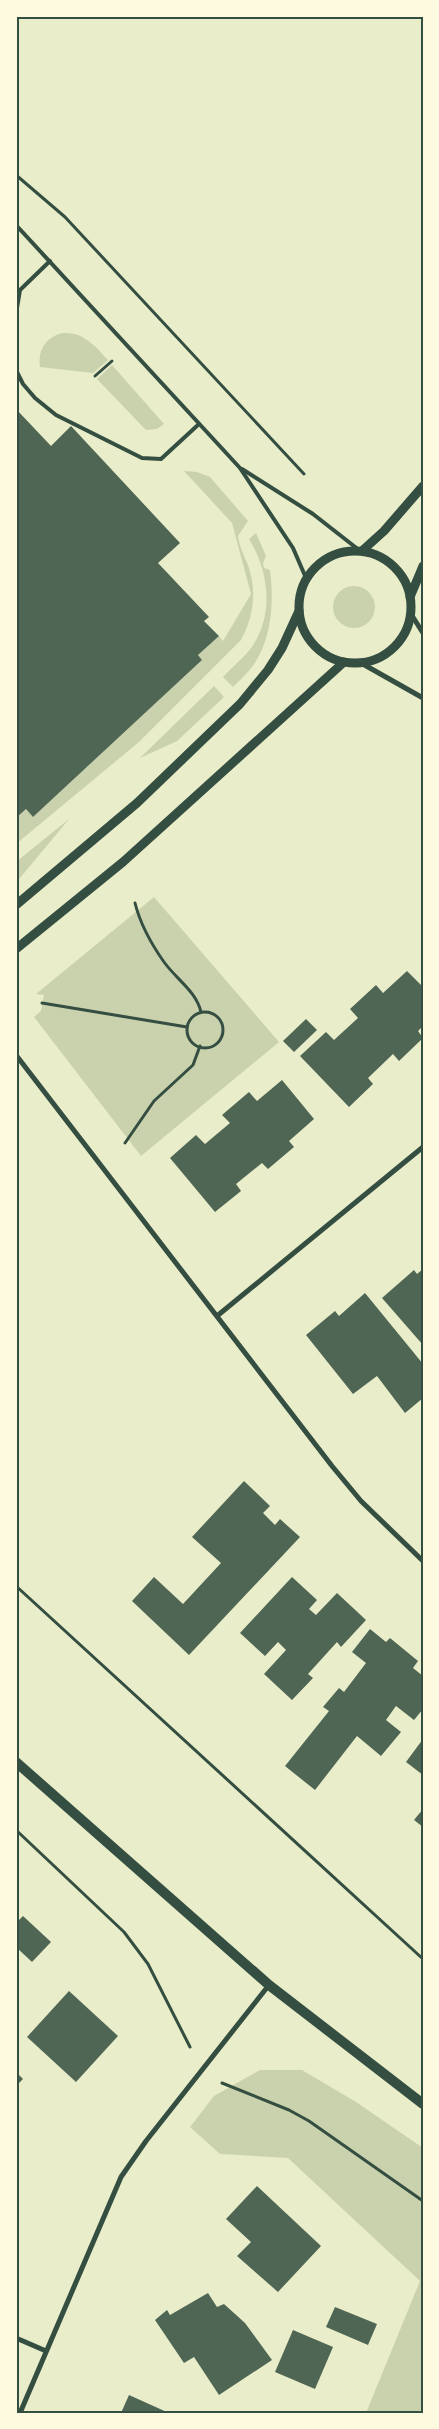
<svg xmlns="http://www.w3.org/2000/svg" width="439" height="2429" viewBox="0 0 439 2429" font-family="'Public Sans',sans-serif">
<rect width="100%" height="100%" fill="#e9edc9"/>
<!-- green -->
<g fill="#cad2ad">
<path d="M 63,333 C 84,332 95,346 108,360 L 93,373 L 40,367 C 38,349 46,337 63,333 Z"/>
<path d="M 112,365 L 164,424 L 157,429 L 146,430 L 97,379 Z"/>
<path d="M 184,471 L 197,472 L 210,477 L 248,521 L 238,536 C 239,545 244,556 248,565 C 257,591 254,616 241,640 L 139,742 L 16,844 L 16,818 L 26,809 L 33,817 L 202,660 L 198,655 L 219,636 L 223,641 L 251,594 L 232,523 Z"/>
<path d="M 256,533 L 266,556 L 263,563 L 264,568 L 270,570 C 274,600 272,635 256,661 C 250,671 241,679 233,687 L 223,677 C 231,668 240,661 248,652 C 275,619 270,573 249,539 Z"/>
<circle cx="354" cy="607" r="21"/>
<path d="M 214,686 L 224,697 L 177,741 L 140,758 Z"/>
<path d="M 69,819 L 20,878 L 16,880 L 16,862 Z"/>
<path d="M 154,897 L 279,1042 L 141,1156 L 34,1017 L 41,1011 L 44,995 L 36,994 Z"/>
<path d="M 260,2070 L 302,2070 L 356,2102 L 423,2148 L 423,2413 L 366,2413 L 420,2281 L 288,2158 L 220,2154 L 190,2127 L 214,2096 Z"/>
</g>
<!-- building -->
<g fill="#4f6655">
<path d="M 16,409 L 51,446 L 71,426 L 180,543 L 158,563 L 209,617 L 204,621 L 219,636 L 198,655 L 202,660 L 33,817 L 26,809 L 16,818 Z"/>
<path d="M 407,971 L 423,987 L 423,1026 L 418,1031 L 423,1038 L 399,1061 L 393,1054 L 368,1078 L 373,1084 L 349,1107 L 300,1056 L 326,1032 L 334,1040 L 358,1018 L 350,1009 L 376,985 L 383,993 Z"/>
<path d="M 306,1019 L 317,1030 L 294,1052 L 283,1041 Z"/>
<path d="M 282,1080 L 314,1119 L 289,1141 L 294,1147 L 268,1169 L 262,1163 L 236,1184 L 241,1191 L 215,1212 L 170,1158 L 196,1135 L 205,1144 L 230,1123 L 222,1115 L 249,1092 L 257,1101 Z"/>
<path d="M 423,1269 L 423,1345 L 382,1298 L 414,1270 L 417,1274 Z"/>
<path d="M 365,1293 L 423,1364 L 423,1398 L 405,1413 L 377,1376 L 353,1394 L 306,1335 L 335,1311 L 339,1316 Z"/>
<path d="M 244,1481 L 270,1506 L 263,1513 L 275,1525 L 280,1519 L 300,1537 L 189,1655 L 132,1601 L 154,1577 L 183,1604 L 221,1563 L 192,1537 Z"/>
<path d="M 292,1577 L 317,1600 L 309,1609 L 316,1615 L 337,1593 L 366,1620 L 341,1647 L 337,1642 L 308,1674 L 313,1678 L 292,1700 L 264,1674 L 286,1650 L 278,1642 L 265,1656 L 240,1633 Z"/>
<path d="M 370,1629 L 386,1642 L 390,1638 L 418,1661 L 413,1668 L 423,1676 L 423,1709 L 414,1720 L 396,1706 L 386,1720 L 401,1732 L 381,1756 L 357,1736 L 315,1790 L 285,1766 L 329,1711 L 323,1707 L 339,1688 L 344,1692 L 366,1663 L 352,1652 Z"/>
<path d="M 423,1739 L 423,1775 L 406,1762 Z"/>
<path d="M 423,1809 L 423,1827 L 414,1820 Z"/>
<path d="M 23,1916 L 51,1942 L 32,1962 L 16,1947 L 16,1923 Z"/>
<path d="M 69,1991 L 118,2036 L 76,2082 L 27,2037 Z"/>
<path d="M 16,2072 L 23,2079 L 16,2086 Z"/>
<path d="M 257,2186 L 321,2246 L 278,2292 L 237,2256 L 251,2242 L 226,2219 Z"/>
<path d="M 208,2293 L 217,2307 L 224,2304 L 245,2323 L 272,2360 L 219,2395 L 194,2357 L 184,2363 L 155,2320 L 167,2310 L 170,2315 Z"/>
<path d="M 335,2307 L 377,2324 L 368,2345 L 326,2327 Z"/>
<path d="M 293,2330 L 333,2347 L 315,2389 L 275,2372 Z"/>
<path d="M 129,2395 L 169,2413 L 121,2413 Z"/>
</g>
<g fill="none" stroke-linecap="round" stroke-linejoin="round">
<!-- path -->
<g stroke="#344e41" stroke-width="3">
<path d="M 16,175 L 65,217 L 304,474"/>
<path d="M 95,376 L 112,361"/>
<path d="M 135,903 C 140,923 152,945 164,962 C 177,980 196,991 201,1012"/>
<path d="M 42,1003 L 187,1027"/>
<circle cx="205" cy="1030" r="18"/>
<path d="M 125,1143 L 154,1101 L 193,1065 L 200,1046"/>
<path d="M 16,1586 L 423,1959"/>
<path d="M 16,1830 L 124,1932 L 148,1964 L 190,2047"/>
<path d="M 222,2083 L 289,2110 L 309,2121 L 423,2201"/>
</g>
<!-- service -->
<g stroke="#344e41" stroke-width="4">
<path d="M 16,225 L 240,468 L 293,548 L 306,578"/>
<path d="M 16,314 L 20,290 L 50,261"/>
<path d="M 16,370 L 23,384 L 35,398 L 56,415 L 142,458 L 161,459 L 199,424"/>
<path d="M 242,469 L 313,514 L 359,550"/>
</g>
<!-- minor -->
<g stroke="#344e41" stroke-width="5">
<path d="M 411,614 L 423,633"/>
<path d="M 361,663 L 423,698"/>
<path d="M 16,1055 L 332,1466 L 361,1501 L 423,1561"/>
<path d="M 217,1316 L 423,1147"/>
<path d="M 16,2338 L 46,2351"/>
<path d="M 20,2413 L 121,2177 L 146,2141 L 269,1985"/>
</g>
<!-- tertiary -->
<g stroke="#344e41" stroke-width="9">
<path d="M 363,550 L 384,531 L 423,486"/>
<circle cx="355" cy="607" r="56"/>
<path d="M 410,597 L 423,566"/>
<path d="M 16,905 L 137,803 L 240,704 L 268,670 L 282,648 L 299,611"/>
<path d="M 16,949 L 123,862 L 344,662"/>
</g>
<!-- secondary -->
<path stroke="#344e41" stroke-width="10" d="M 16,1762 L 269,1985 L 423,2104"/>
</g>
<!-- border -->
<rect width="439" height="2429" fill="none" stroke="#fefae0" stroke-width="35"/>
<rect x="18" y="18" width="404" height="2394" fill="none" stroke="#344e41" stroke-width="2"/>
</svg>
